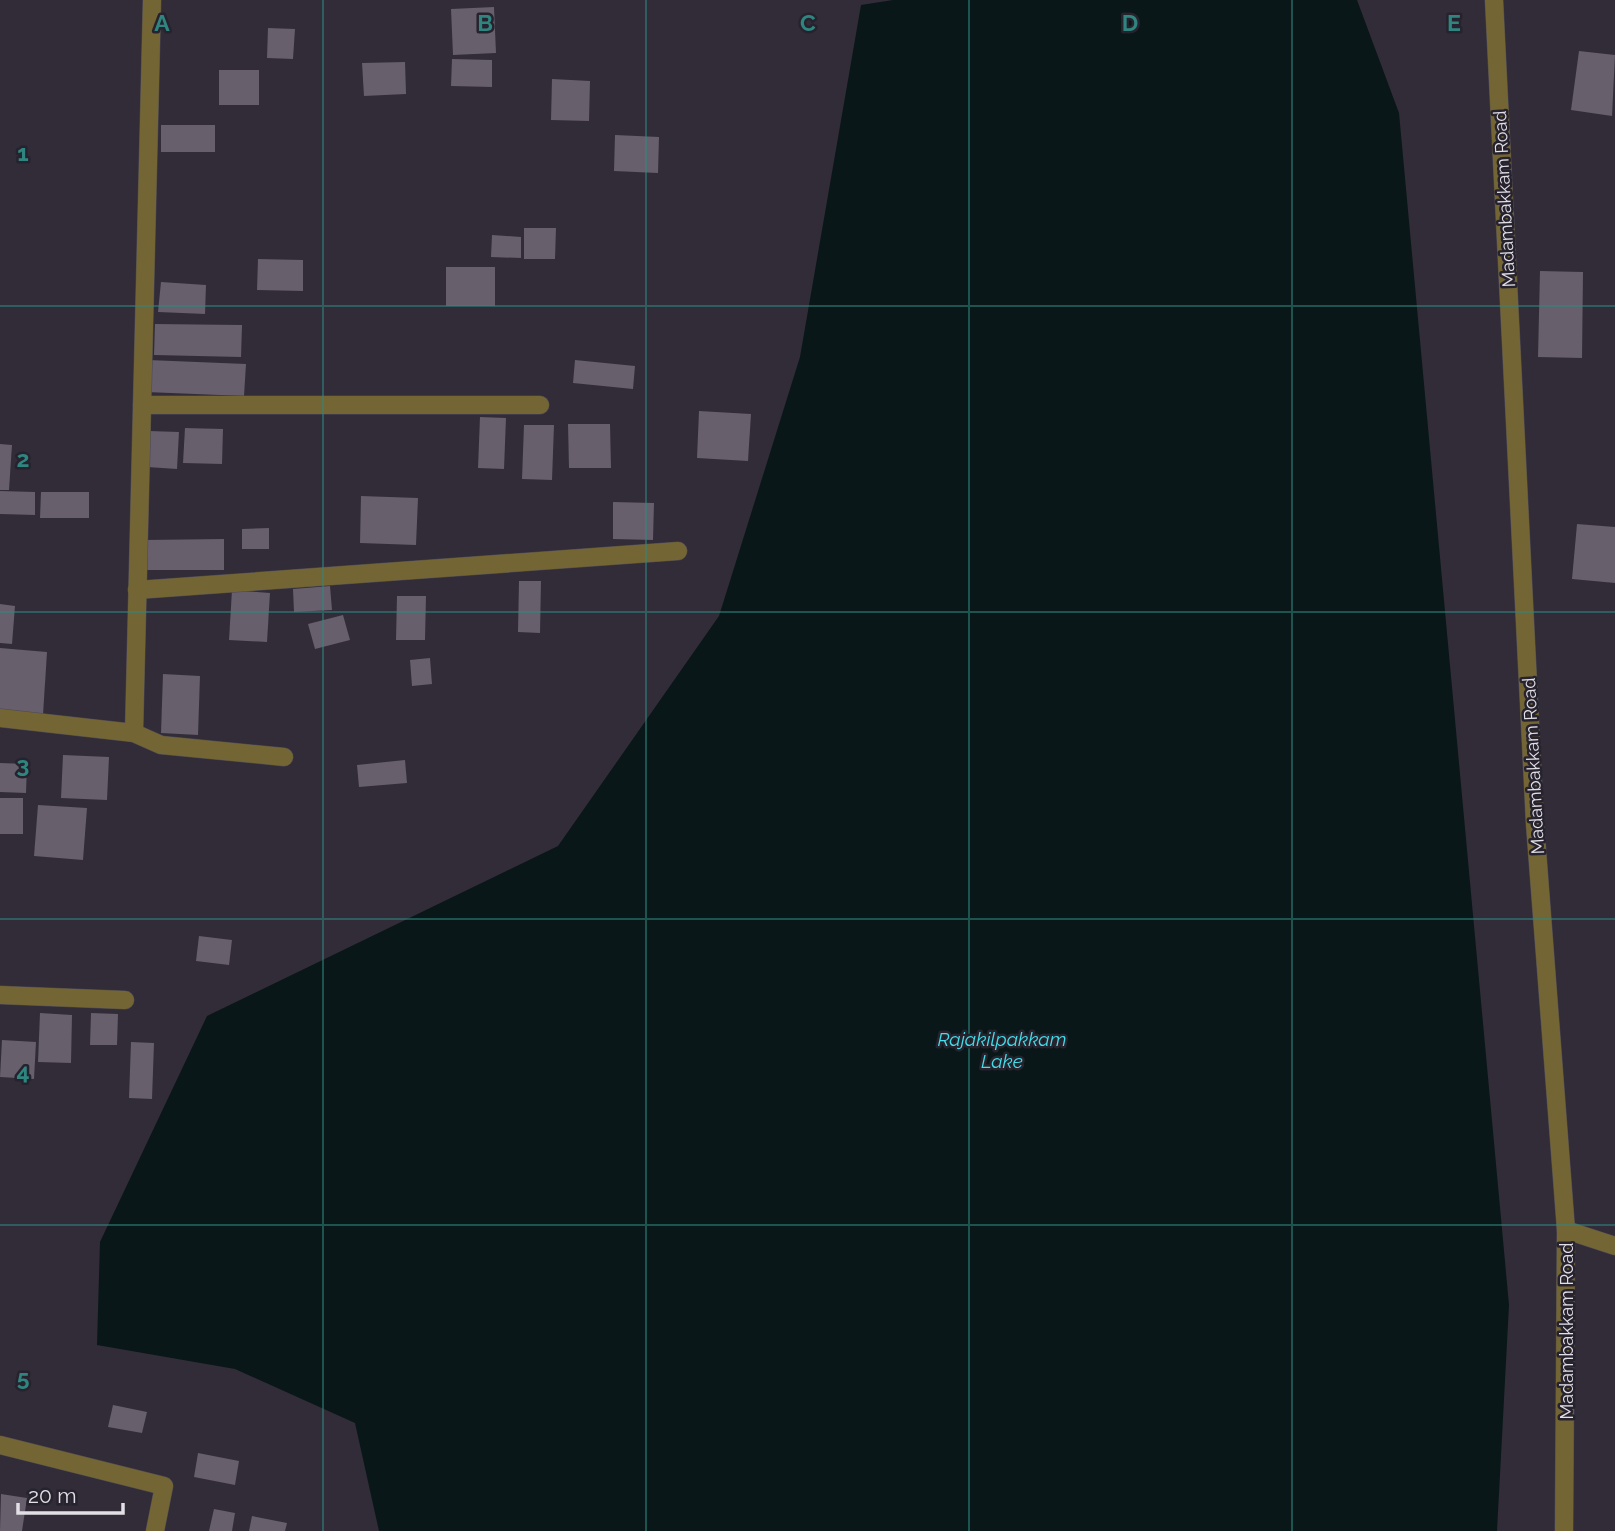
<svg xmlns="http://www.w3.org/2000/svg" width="1615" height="1531" viewBox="0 0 1615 1531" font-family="Raleway,sans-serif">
<rect width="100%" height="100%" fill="#312c38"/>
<!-- water -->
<path fill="#091718" d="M 893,0 L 1357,0 L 1399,113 L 1509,1305 L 1497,1531 L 379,1531 L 355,1423 L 235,1369 L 97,1345 L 100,1242 L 207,1016 L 558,846 L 719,616 L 800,357 L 861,5 Z"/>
<!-- building -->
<g fill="#675f6b">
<path d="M 494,7 L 496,53 L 453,55 L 451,9 Z"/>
<path d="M 268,28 L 295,29 L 293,59 L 267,58 Z"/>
<path d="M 1579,51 L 1615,55 L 1612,116 L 1571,110 Z"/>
<path d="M 452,59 L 492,60 L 492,87 L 451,86 Z"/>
<path d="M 405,62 L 406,94 L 364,96 L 362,63 Z"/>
<rect x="219" y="70" width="40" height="35"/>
<path d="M 552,79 L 590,81 L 589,121 L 551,120 Z"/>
<rect x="161" y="125" width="54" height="27"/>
<path d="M 615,135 L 659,137 L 658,173 L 614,171 Z"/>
<path d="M 524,228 L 556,228 L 555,259 L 524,259 Z"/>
<path d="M 492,235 L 521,237 L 521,258 L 491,257 Z"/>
<path d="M 258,259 L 303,260 L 303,291 L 257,290 Z"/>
<rect x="446" y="267" width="49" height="39"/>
<path d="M 1540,271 L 1583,272 L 1582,358 L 1538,357 Z"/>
<path d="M 161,282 L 206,285 L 205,314 L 158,312 Z"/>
<path d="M 155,324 L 242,325 L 241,357 L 154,355 Z"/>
<path d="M 148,360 L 246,364 L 244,396 L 146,392 Z"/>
<path d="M 575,360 L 635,366 L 633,389 L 573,383 Z"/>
<path d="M 699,411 L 751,414 L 748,461 L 697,458 Z"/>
<path d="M 480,417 L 506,418 L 504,469 L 478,468 Z"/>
<path d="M 568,424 L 610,424 L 611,468 L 569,468 Z"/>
<path d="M 524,425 L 554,425 L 552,480 L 522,479 Z"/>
<path d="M 185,428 L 223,429 L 222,464 L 183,463 Z"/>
<path d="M 149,431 L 179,432 L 177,469 L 147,467 Z"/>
<path d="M 0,444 L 12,445 L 9,490 L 0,490 Z"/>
<path d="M 0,491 L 35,492 L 35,515 L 0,514 Z"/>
<path d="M 41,492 L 89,492 L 89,518 L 40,518 Z"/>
<path d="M 361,496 L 418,498 L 416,545 L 360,543 Z"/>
<path d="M 613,502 L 654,503 L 653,540 L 613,539 Z"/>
<path d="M 1577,524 L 1615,527 L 1615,583 L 1572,579 Z"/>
<path d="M 269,528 L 269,549 L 242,549 L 242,529 Z"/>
<path d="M 224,539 L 224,570 L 145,570 L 144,540 Z"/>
<path d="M 519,581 L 541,581 L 540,633 L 518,632 Z"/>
<path d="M 330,586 L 332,610 L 294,612 L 293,589 Z"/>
<path d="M 232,590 L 270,593 L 267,642 L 229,640 Z"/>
<path d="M 397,596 L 426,596 L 425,640 L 396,640 Z"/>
<path d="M 0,604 L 15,606 L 12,644 L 0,643 Z"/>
<path d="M 343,615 L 350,640 L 315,649 L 308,624 Z"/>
<path d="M 0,648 L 47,652 L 43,715 L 0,712 Z"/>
<path d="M 430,658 L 432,684 L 412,686 L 410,660 Z"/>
<path d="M 163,674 L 200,676 L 198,735 L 161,733 Z"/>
<path d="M 63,755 L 109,757 L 107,800 L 61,798 Z"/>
<path d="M 405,760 L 407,783 L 359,787 L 357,765 Z"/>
<path d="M 0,763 L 27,764 L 26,793 L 0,792 Z"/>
<rect x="0" y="798" width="23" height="36"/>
<path d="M 38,805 L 87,808 L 83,860 L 34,856 Z"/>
<path d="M 199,936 L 232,940 L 229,965 L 196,961 Z"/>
<path d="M 40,1013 L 72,1015 L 71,1063 L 38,1062 Z"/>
<path d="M 91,1013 L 118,1014 L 117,1045 L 90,1045 Z"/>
<path d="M 2,1040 L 36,1042 L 34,1079 L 0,1077 Z"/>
<path d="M 131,1042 L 154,1043 L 152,1099 L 129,1098 Z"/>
<path d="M 113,1405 L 147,1412 L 142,1433 L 108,1427 Z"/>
<path d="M 198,1453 L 239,1461 L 235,1485 L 194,1477 Z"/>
<path d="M 1,1494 L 27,1498 L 22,1531 L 0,1531 Z"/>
<path d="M 214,1509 L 235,1513 L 232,1531 L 209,1531 Z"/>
<path d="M 252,1516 L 287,1523 L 285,1531 L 249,1531 Z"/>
</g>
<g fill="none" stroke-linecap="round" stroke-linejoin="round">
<defs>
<g id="minor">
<path d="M 1494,0 L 1535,824 L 1566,1230 L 1564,1531"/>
<path d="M 142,405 L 540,405"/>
<path d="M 137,590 L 678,551"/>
<path d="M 0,718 L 134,733 L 161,745 L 284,757"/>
<path d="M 134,733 L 152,0"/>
<path d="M 0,995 L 125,1000"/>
<path d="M 1566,1230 L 1615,1246"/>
<path d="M 0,1445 L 164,1486 L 155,1531"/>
</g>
</defs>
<!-- minor casing -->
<use href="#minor" stroke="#4d4954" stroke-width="19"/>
<!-- minor -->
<use href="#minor" stroke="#736634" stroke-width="18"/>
</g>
<!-- grid -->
<path fill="none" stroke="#2f8680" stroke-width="2" stroke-opacity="0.55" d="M 323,0 L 323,1531M 646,0 L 646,1531M 969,0 L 969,1531M 1292,0 L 1292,1531M 0,306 L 1615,306M 0,612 L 1615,612M 0,919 L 1615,919M 0,1225 L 1615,1225"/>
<g text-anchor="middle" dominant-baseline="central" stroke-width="5" stroke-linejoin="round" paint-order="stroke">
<!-- street labels -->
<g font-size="18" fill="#e2dfe6" stroke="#27232e">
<text transform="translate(1504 199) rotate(-93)">Madambakkam Road</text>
<text transform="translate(1533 766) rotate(-93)">Madambakkam Road</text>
<text transform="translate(1566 1331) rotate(-90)">Madambakkam Road</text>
</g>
<!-- water labels -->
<g font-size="19" font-style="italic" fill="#40dfe9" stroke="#27232e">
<text x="1002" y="1039">Rajakilpakkam<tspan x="1002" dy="22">Lake</tspan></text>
</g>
</g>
<g font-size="23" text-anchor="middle" font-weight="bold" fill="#2f8680" stroke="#27232e" stroke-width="5" stroke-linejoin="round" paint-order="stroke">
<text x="162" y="31">A</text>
<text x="485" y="31">B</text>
<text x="808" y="31">C</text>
<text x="1130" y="31">D</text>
<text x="1454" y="31">E</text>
<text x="23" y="161">1</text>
<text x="23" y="467">2</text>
<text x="23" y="773">3</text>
<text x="23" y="1080">4</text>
<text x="23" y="1386">5</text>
</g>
<!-- scale -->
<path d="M18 1503v10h105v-10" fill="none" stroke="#e2dfe6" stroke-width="3.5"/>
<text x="28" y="1503" font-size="21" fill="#e2dfe6" stroke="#27232e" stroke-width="5" paint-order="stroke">20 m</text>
</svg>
